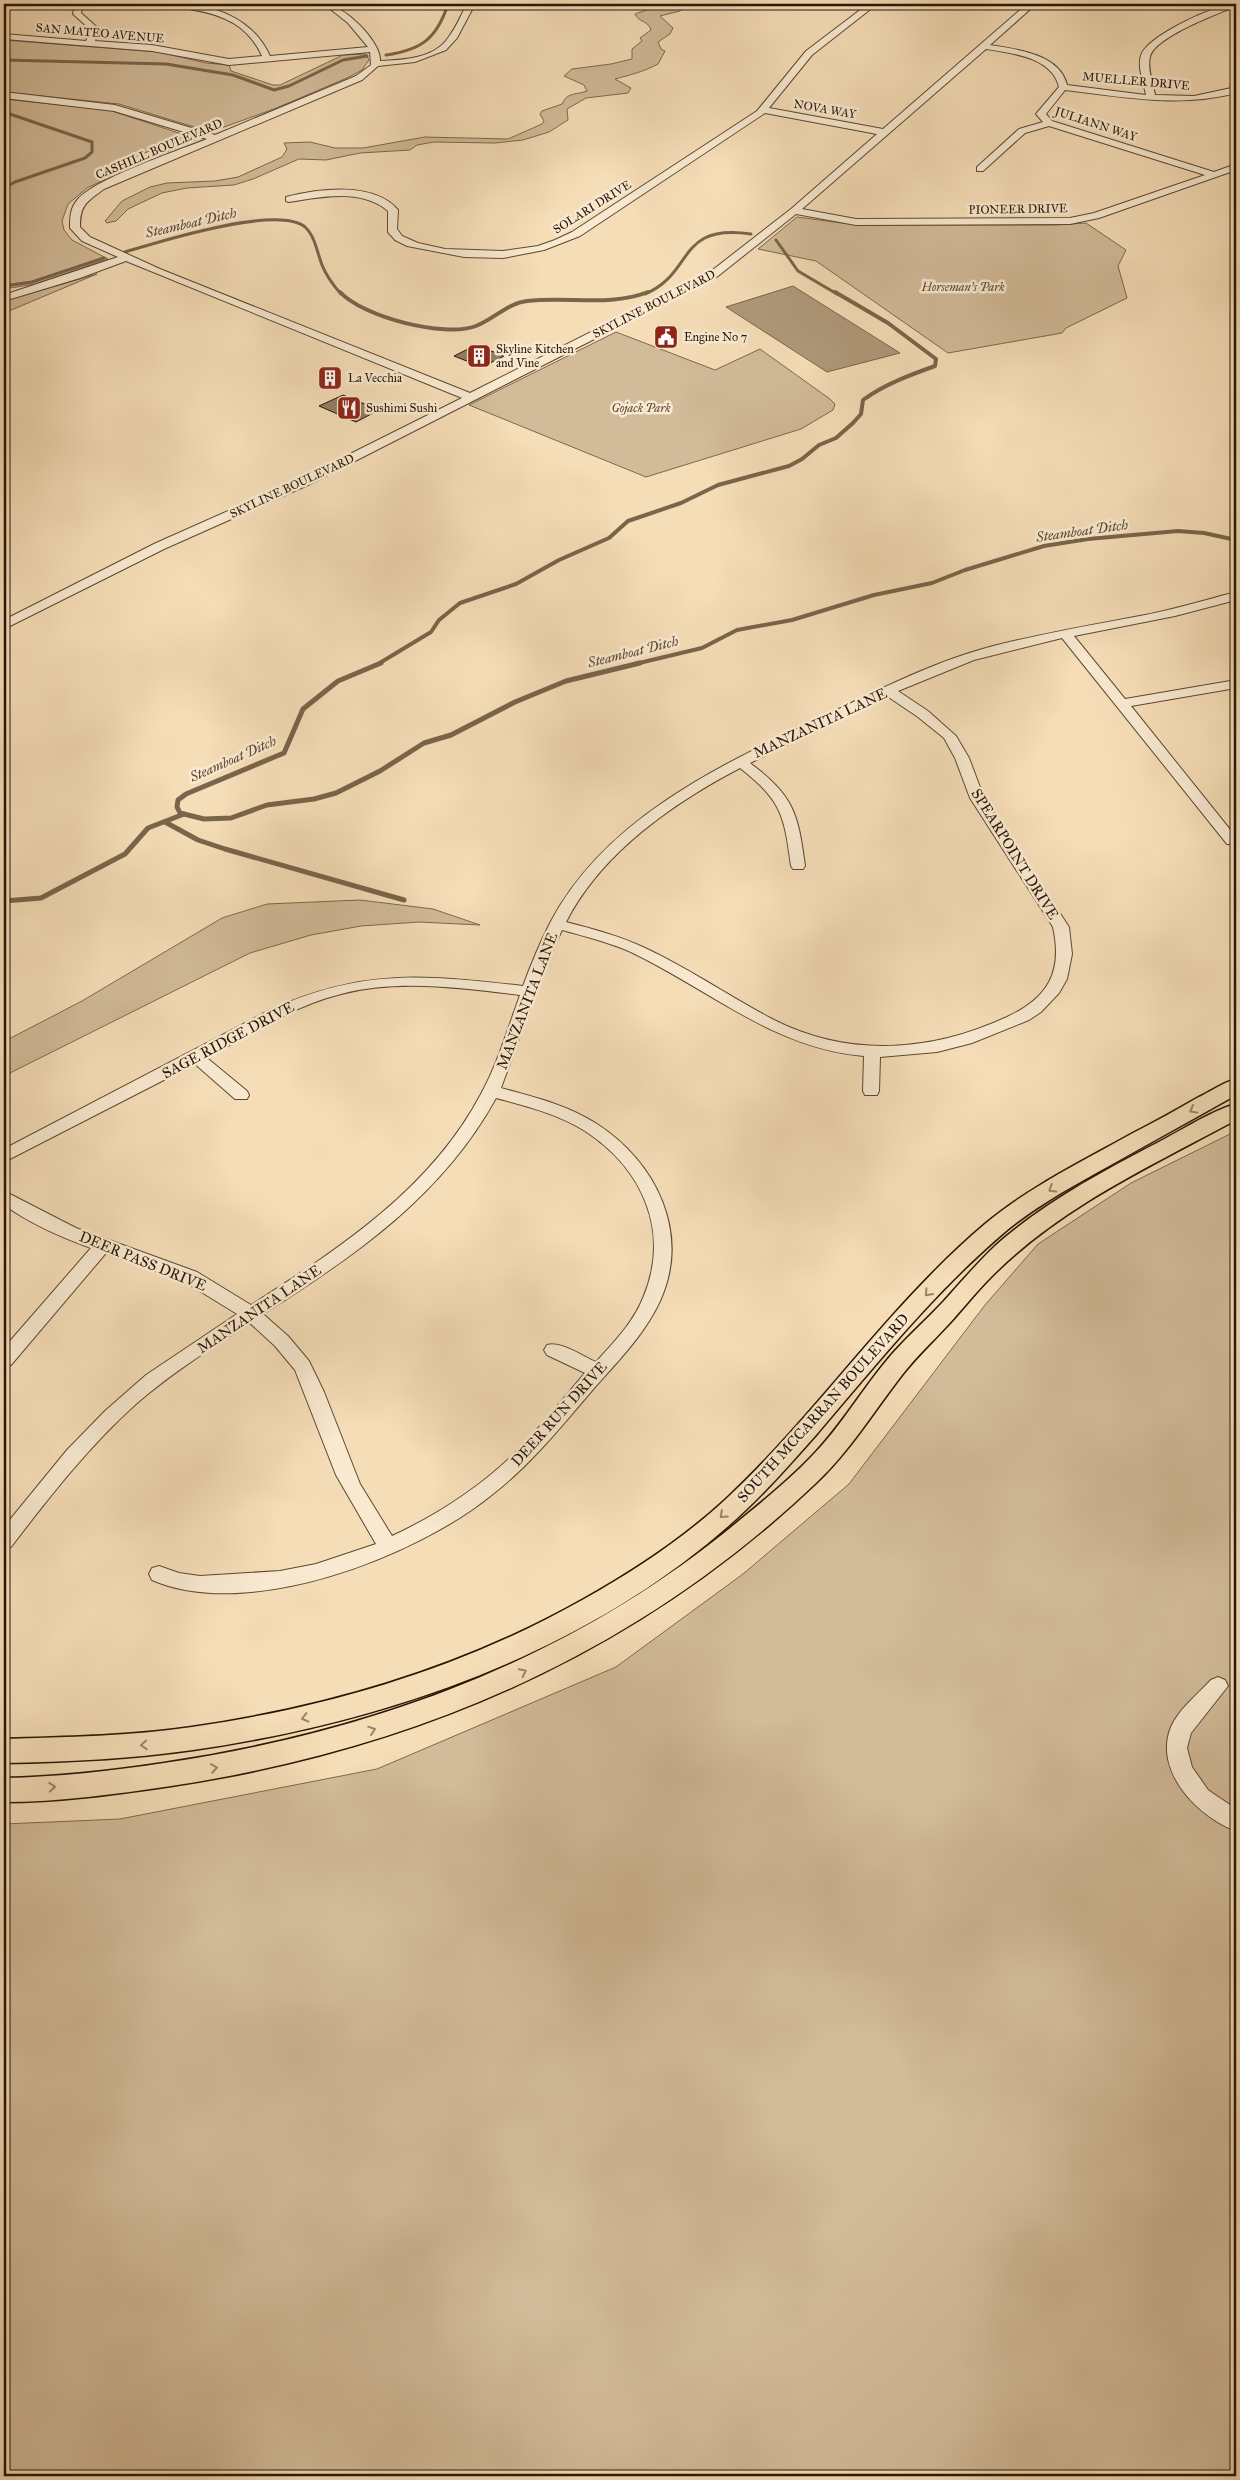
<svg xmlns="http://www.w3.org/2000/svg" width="1240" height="2480" viewBox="0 0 1240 2480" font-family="'IM FELL Great Primer',serif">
<rect width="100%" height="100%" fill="#f5ddb7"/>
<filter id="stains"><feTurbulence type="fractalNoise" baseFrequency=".004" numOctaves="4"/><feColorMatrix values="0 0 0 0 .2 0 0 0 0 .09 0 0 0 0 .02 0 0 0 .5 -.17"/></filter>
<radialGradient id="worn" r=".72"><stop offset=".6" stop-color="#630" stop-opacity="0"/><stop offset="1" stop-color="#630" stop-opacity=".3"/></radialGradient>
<!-- green -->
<g fill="#d2bb99" stroke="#7d684f">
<path d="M 654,4 L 685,6 L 680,11 L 660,16 L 673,28 L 670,34 L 658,42 L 661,49 L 665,51 L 658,64 C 643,72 630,75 615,79 L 631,88 L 628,93 L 586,98 L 567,109 L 568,120 L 549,132 L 523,140 L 495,143 L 434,142 L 417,145 L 410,150 L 360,153 L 326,160 L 299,159 L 253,179 L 234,185 L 187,188 L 162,193 L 128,209 L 116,221 L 107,223 L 105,221 L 122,201 L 150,187 L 167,183 L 215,181 L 238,177 L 282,157 L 287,149 L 284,143 L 310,142 L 335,148 L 363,148 L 425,137 L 508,139 L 542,124 L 544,121 L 540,114 L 542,111 L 562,104 C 567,92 576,95 587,91 L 584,85 L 564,76 L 572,69 L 611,64 L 632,59 L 632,49 L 642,41 L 640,38 L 651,30 C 649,21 638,22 635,14 L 655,7 Z"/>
<path d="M 4,40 L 159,52 L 206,63 L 229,65 L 231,71 L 273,85 L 280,85 L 343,55 L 366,54 L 369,60 L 362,70 L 347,78 L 274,109 L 213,131 L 204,130 L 119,104 L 4,92 Z"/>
<path d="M 4,99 L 109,110 L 197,139 L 168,151 L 150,151 L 134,157 L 126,162 L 121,172 L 87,188 L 68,204 L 62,221 L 64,230 L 72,240 L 108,259 L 35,284 L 4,289 L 4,157 C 7,151 4,110 4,99 Z"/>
<path d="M 797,217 L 857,225 L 1055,225 L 1086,223 L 1126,250 L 1118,266 L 1127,298 L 1066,328 L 1062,333 L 948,353 L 816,261 L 758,249 Z"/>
<path d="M 97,274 L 4,313 L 4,301 Z"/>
<path d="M 616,332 L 715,370 L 760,349 L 830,399 L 835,404 L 833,410 L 801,429 L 646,477 L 469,405 Z"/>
<path d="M 360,900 L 433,909 L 480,925 L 419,922 L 361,926 L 311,935 L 250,953 L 4,1076 L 5,1041 L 82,1001 L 222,918 L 267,904 Z"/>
<path d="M 1236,1131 L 1236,2476 L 4,2476 L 4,1824 L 120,1819 L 377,1769 L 616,1667 L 743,1574 L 849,1484 L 985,1305 L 1038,1244 L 1131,1183 Z"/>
</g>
<!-- water -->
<path fill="#af997a" stroke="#79654b" d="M 793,286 L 900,353 L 827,372 L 726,307 Z"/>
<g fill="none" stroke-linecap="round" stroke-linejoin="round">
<!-- stream-far2 -->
<g stroke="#79654b" stroke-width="3">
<path d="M 386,55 C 422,50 437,38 448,4"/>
<path d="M 4,60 L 166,64 L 233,75 L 274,90 L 289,86 L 343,60 L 367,56"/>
<path d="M 4,112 L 92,142 L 92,152 L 85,158 L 15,182 L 4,188"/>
<path d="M 776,240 L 798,271 L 837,294"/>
<path d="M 125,252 C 158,242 278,204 305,227 C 315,236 317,252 322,265 C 326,275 333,285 341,294"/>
<path d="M 4,286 L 32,282 L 104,258"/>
<path d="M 645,294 C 695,273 676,223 751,234"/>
</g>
<!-- stream-far1 -->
<g stroke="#79654b" stroke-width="4">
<path d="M 340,292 C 363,317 444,338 476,326 C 494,319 508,303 527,301 C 567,296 610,307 648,292"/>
<path d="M 378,664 L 431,632 L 439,620 L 460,603 L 516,584 L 559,560 L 609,538 L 628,521 L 681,503 L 718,485 L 789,466 L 802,459 L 819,445 L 836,438 L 853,423 L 861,414 L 863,400 C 885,384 910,375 935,366 L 936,359 L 888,323 L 835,292"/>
<path d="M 635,664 L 702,648 L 737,630 L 792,620 L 874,595 L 932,583 L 965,570 L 1044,546 L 1088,539 L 1178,531 L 1204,533 L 1236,540"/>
</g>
<!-- stream -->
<g stroke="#79654b" stroke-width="5">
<path d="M 381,663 L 338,681 L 303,709 L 284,753 L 186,794 L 178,800 L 177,807 L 180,813 L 204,819 L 231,818 L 267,805 L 314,799 L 336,793 L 380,771 L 424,743 L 451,735 L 515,702 L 566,681 L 640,663"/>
<path d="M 165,822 L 198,840 L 225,849 L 404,900"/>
<path d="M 4,901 L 41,898 L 125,854 L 148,828 L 184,814"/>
</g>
</g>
<!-- building -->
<g fill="#937d62" stroke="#281605">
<path d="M 476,345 L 504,356 L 482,367 L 454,356 Z"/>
<path d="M 343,395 L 379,410 L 356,422 L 319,406 Z"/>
</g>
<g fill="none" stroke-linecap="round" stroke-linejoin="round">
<defs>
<g id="minor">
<path d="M 75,4 L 83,4 L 81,13 L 99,29 L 95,41 L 152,45 L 229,59 L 262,56 C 249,27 225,15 194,10 C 187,8 177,8 172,4 C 213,4 252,17 270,56 L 368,47 L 348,23 L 324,4 C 342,3 382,42 380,61 C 402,60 434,59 448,38 C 456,28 461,15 467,4 L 475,4 L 457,38 L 446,50 L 415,62 L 378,66 L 362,80 L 104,189 C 87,202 80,204 80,227 L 90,237 L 160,269 L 470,393 L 710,272 L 791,209 L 877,134 L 765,113 L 580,236 L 544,250 L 503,258 L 464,257 L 407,246 L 395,240 L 388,232 L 388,211 C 361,188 321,197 289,202 L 286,201 L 286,197 C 318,189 374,181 398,210 L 397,229 L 402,236 L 418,243 L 445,249 L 503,251 L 538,246 L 555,240 L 572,232 L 757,111 L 806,51 L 868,4 L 877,4 L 812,55 L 769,108 L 883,129 L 1027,4 L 1036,4 L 990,45 C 1016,49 1060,54 1067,85 L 1146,95 C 1144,83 1136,65 1142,53 C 1152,34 1216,4 1236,4 L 1236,6 C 1218,14 1154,37 1150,57 C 1147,69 1153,83 1155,95 L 1194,96 L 1236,87 L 1236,93 C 1179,108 1123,97 1065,90 L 1046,114 L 1052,121 L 1214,172 L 1236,164 L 1236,170 L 1099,218 L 1070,224 L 856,225 L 796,214 L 718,276 L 308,485 L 164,549 L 4,629 L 4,620 L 156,543 L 300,479 L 462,398 L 126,261 L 80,278 L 4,301 L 4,295 L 118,257 L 82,241 L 70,228 C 70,217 70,208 78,199 C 97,178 177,151 207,139 L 114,111 L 4,98 L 4,92 L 115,105 L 215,135 L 356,76 L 371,65 L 370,52 L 229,65 L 152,51 L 4,39 L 4,34 L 86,41 L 91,30 L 73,14 ZM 986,49 C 1011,53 1052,57 1059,87 L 1036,114 L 1043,122 L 1019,129 L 977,167 L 977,171 L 983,171 L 1025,133 L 1049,126 L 1205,175 L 1094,213 L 1070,218 L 856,219 L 802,209 Z"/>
<path d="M 1236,592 L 1236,600 L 1175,616 L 1074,636 L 1125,699 L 1236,680 L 1236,688 L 1131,706 L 1236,837 L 1236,844 L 1227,844 L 1062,638 L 974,660 L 898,691 L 928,711 L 956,736 L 969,758 L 984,798 L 1069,927 L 1072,954 L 1067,979 L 1059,993 L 1041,1012 L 1029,1020 L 972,1043 L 937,1052 L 880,1057 L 879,1091 L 877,1095 L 865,1095 L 863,1091 L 864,1056 C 776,1049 711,991 635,954 C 612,943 587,937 562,930 L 547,962 L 501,1088 C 534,1097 568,1105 597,1124 C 656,1162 691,1233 660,1301 C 644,1336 615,1364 590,1393 C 559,1429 530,1465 493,1494 C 416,1557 248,1622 152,1580 L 149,1574 L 152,1568 L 159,1566 L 179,1573 L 200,1576 L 280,1571 L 316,1564 L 376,1544 L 336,1475 L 295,1370 L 275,1346 L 250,1323 C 211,1348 172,1373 137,1403 C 90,1445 50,1496 11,1547 L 4,1549 L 4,1527 L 67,1450 L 105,1411 L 146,1375 L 237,1314 L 185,1282 L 106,1253 L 11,1365 L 4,1367 L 4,1348 L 91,1248 C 60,1237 31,1224 4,1205 L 4,1191 L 76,1228 L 197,1272 L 251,1305 C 339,1249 431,1189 481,1094 C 498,1063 508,1028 520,995 C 461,988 399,979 341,994 C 293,1006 250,1034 207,1058 L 247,1091 L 249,1095 L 247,1099 L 235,1099 L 195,1064 L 4,1162 L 4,1149 L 270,1010 C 362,968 426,975 523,986 C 531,964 540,943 550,923 C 606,816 725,763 828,714 C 879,690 931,663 986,648 C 1038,634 1092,625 1145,615 C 1176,609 1205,600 1236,592 ZM 887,696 L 918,717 L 944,738 L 955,758 L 970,798 L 1053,927 C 1063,972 1048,998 1007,1017 C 932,1052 849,1058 774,1020 C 730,997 690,969 645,948 C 620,936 593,929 566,922 C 601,853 673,803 740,768 C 782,801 784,815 791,866 L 793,869 L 803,869 L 805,866 C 798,813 794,796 750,763 ZM 496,1098 C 526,1106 558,1114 585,1131 C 643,1169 671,1232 643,1298 C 633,1323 613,1343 596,1362 C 582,1356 561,1341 547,1345 L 544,1350 L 547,1355 L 585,1373 C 562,1400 540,1428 515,1453 C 479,1488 437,1515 392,1536 L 360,1484 L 324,1392 L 309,1361 L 288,1336 L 263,1314 C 355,1256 443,1195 496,1098 Z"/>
<path d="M 1218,1677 L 1225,1680 L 1228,1686 L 1191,1733 L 1187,1748 L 1192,1767 L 1208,1790 L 1236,1809 L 1236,1831 C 1198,1817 1153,1771 1171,1727 C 1178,1710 1198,1694 1211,1680 Z"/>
</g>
<g id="major">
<path d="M 1236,1079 L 1236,1095 C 1194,1119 1151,1142 1109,1166 C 1071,1187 1032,1208 999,1237 C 931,1296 874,1367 816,1435 C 785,1470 755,1504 719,1534 C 573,1658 380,1723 193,1750 C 130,1759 67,1762 4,1763 L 4,1739 C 67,1737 130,1736 192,1727 C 330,1707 462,1668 584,1599 C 634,1571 684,1538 726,1499 C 818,1413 888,1306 985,1224 C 1029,1187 1083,1161 1133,1133 C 1155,1122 1176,1110 1197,1098 C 1210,1092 1222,1083 1236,1079 Z"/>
<path d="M 1236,1104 L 1236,1120 C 1151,1166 1060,1207 991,1277 C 975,1293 962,1310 947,1326 C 932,1342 916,1357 902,1375 C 874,1411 850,1451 816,1483 C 635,1655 416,1749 171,1786 C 116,1794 60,1802 4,1802 L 4,1778 C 57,1777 111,1771 164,1763 C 379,1731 578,1657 746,1515 C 768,1497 791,1478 811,1457 C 842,1426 863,1387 892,1354 C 908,1336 926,1320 943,1302 C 963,1280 981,1258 1003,1239 C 1048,1201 1100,1173 1151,1146 C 1176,1134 1210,1111 1236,1104 Z"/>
</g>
</defs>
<!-- minor casing -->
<use href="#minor" stroke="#5b4832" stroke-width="2"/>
<!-- major casing -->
<use href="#major" stroke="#281605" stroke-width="3"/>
<!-- minor -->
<use href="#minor" fill="#f8e9d0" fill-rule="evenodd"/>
<!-- major -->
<use href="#major" fill="#f5ddb7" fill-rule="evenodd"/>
</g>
<!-- one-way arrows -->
<defs><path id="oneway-chevron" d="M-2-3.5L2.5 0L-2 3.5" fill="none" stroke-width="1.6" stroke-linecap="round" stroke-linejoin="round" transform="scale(1.25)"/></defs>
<g stroke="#998367">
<use href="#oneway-chevron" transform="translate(1193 1110) rotate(151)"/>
<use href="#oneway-chevron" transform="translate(1052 1189) rotate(148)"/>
<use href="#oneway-chevron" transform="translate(928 1293) rotate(132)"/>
<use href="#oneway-chevron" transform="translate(723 1515) rotate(138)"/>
<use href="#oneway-chevron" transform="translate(523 1672) rotate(-26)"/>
<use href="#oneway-chevron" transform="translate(305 1718) rotate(166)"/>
<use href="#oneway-chevron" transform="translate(372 1730) rotate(-19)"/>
<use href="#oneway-chevron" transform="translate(144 1745) rotate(176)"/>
<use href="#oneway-chevron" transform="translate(214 1768) rotate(-9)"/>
<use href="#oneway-chevron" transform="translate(52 1787) rotate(-4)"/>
</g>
<!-- icons -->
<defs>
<symbol id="civic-square" viewBox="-11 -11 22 22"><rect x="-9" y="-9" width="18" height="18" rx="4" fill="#8f2418" stroke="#f8e9d0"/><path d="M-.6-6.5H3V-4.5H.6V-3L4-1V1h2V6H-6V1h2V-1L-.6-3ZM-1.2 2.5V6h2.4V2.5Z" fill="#fff"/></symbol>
<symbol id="building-square" viewBox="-11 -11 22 22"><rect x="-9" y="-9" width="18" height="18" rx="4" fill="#8f2418" stroke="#f8e9d0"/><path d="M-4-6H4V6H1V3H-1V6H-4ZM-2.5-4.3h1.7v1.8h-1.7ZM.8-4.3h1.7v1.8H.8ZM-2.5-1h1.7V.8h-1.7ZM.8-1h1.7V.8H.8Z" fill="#fff"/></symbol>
<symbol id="restaurant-square" viewBox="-11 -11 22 22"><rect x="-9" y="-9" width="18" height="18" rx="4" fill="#8f2418" stroke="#f8e9d0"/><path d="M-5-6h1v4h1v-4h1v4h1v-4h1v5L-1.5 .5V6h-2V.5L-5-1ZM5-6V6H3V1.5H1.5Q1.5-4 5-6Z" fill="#fff"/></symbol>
</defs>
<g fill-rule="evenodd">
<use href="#civic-square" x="652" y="323" width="28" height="28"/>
<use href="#building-square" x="465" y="342" width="28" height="28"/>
<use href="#building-square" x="316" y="364" width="28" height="28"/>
<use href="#restaurant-square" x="335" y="394" width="28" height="28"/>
</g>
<g text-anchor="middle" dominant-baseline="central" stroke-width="5" stroke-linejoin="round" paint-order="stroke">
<!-- far-street labels -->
<g font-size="12" fill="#281605" stroke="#f8e9d0">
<text transform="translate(100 33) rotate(5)">SAN MATEO AVENUE</text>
<text transform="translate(1136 81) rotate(5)">MUELLER DRIVE</text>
<text transform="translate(825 109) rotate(10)">NOVA WAY</text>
<text transform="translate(1096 124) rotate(18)">JULIANN WAY</text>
<text transform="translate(159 149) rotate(-23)">CASHILL BOULEVARD</text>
<text transform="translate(592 207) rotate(-32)">SOLARI DRIVE</text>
<text transform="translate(1018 209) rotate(-1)">PIONEER DRIVE</text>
<text transform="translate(654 304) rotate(-27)">SKYLINE BOULEVARD</text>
<text transform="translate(292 486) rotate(-25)">SKYLINE BOULEVARD</text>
</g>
<!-- far-park labels -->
<g font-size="12" font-style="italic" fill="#5b4831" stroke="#f8e9d0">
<text x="963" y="287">Horseman's Park</text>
<text x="641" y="408">Gojack Park</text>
</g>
<!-- far-poi labels -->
<g font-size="12" fill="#281605" stroke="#f8e9d0" text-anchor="start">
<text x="684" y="337">Engine No 7</text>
<text x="496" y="349">Skyline Kitchen<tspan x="496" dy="14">and Vine</tspan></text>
<text x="348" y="378">La Vecchia</text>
<text x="366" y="408">Sushimi Sushi</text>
</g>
<!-- far-water labels -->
<g font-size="14" font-style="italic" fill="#5e4a34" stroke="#f8e9d0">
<text transform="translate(191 223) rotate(-13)">Steamboat Ditch</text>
<text transform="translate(1082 531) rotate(-8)">Steamboat Ditch</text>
<text transform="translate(633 652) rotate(-14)">Steamboat Ditch</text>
<text transform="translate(233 759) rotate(-24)">Steamboat Ditch</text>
</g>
<!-- street labels -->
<g font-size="15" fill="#281605" stroke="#f8e9d0">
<text transform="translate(820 723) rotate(-25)">MANZANITA LANE</text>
<text transform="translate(1015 854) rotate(58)">SPEARPOINT DRIVE</text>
<text transform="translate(527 1001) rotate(-69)">MANZANITA LANE</text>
<text transform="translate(228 1040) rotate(-28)">SAGE RIDGE DRIVE</text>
<text transform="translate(143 1261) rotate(22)">DEER PASS DRIVE</text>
<text transform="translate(259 1309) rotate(-34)">MANZANITA LANE</text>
<text transform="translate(823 1408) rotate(-48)">SOUTH MCCARRAN BOULEVARD</text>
<text transform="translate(559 1414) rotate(-48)">DEER RUN DRIVE</text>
</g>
</g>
<!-- margin -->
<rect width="1240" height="2480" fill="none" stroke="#f5ddb7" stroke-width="20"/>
<rect x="5" y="5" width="1230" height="2470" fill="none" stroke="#281605" stroke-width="2.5"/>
<rect x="10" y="10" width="1220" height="2460" fill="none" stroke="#281605"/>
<rect width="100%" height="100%" filter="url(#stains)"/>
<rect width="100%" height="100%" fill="url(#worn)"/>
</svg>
